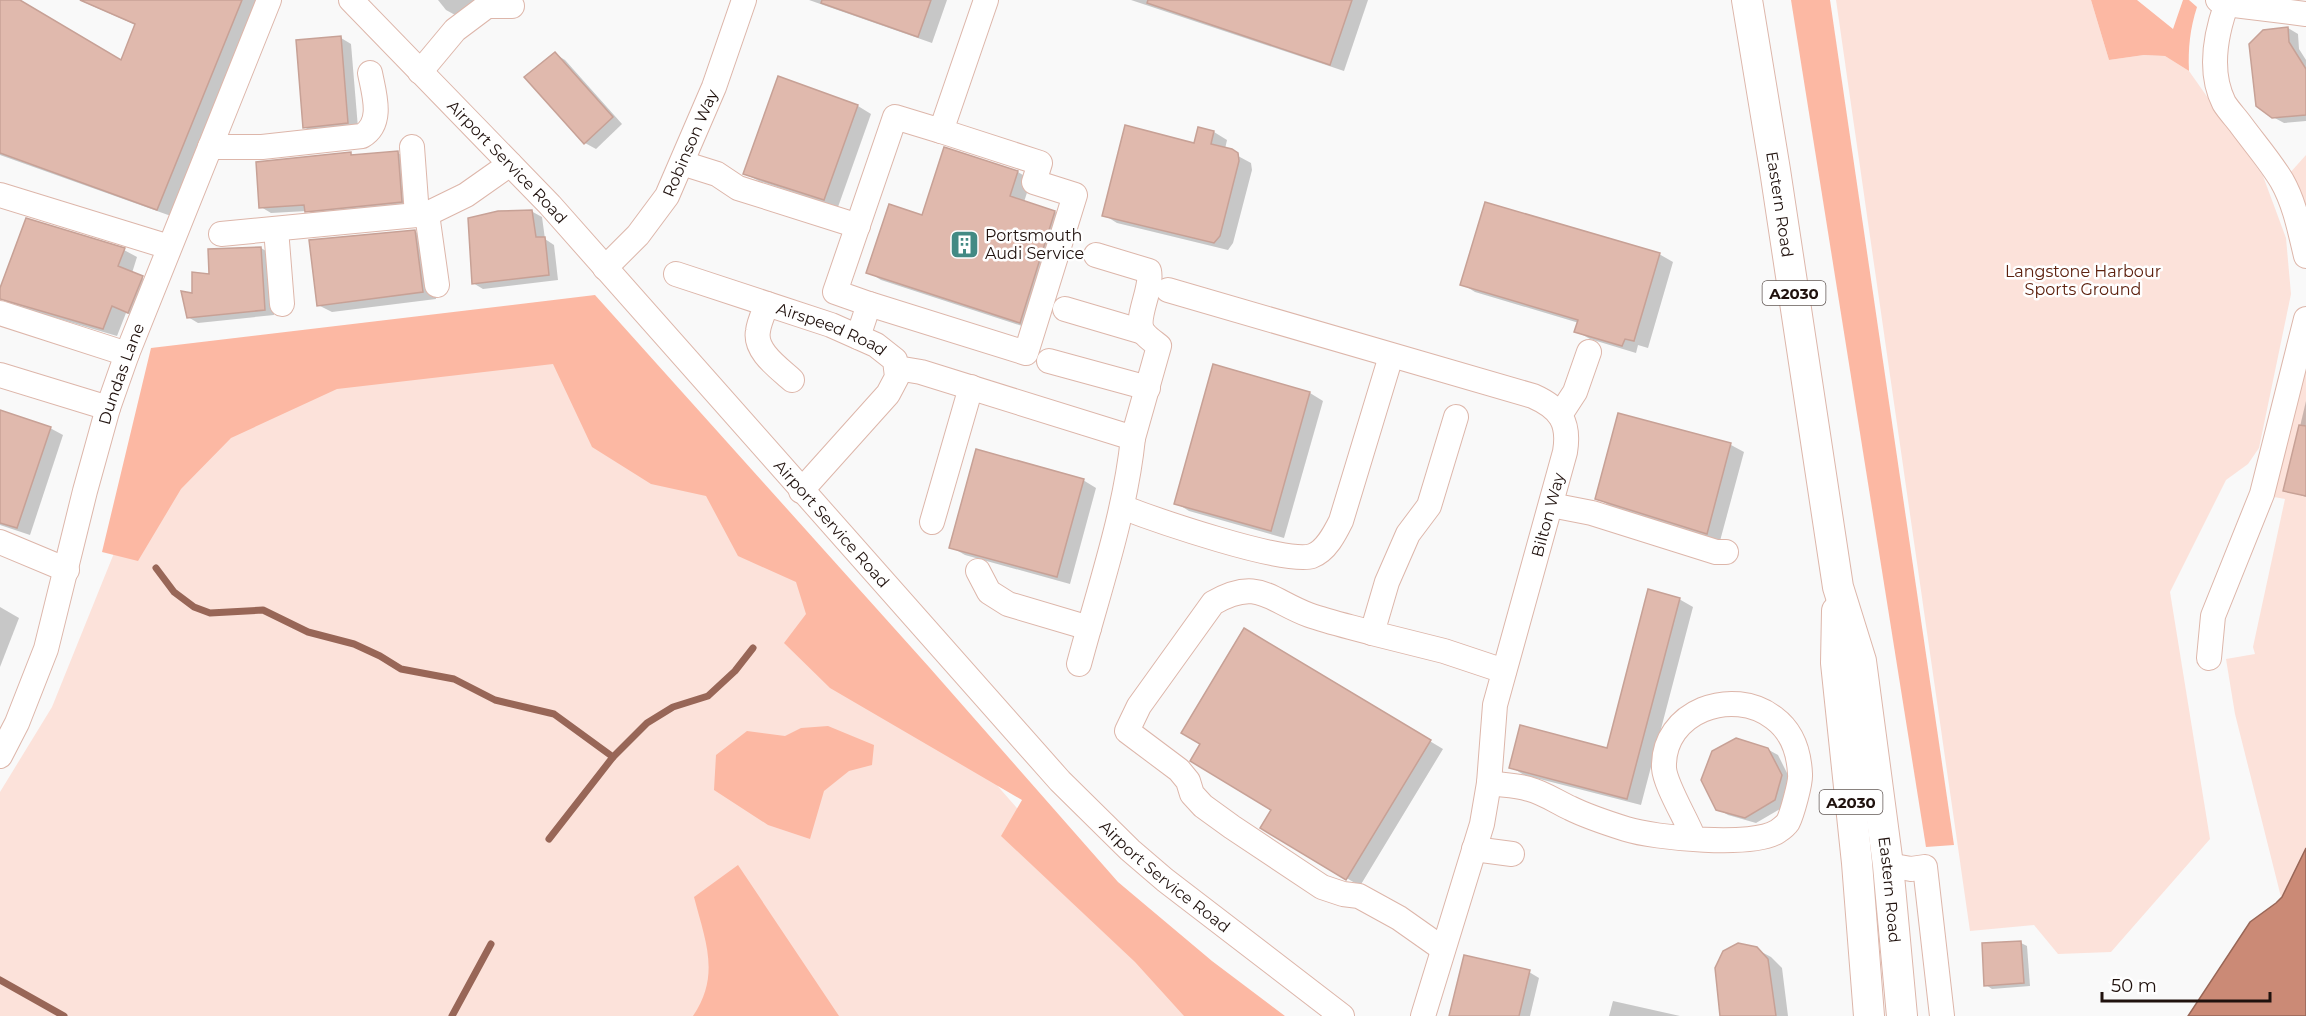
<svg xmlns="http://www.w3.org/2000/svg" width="2306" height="1016" viewBox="0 0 2306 1016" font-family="Montserrat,sans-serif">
<rect width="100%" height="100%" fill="#f9f9f9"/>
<!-- green -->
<g fill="#fce2da">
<path d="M 1836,0 L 2091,0 L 2109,60 L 2144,55 L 2165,56 L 2189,71 L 2263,176 L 2286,238 L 2291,294 L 2259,448 L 2248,464 L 2226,480 L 2170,592 L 2210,839 L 2111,952 L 2058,954 L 2034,925 L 1970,931 Z"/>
<path d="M 2306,155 L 2306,215 L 2289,174 Z"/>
<path d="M 605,338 L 1130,937 L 1238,1016 L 0,1016 L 0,792 L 52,707 L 185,377 Z"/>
<path d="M 2306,362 L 2306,1016 L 2188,1016 L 2250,922 L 2276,903 L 2281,897 L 2235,714 L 2226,659 L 2255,654 L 2253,647 L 2285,499 L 2274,497 Z"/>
</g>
<!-- forest -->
<g fill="#fcb8a3">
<path d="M 1791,0 L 1830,0 L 1954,845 L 1926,847 Z"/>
<path d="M 2091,0 L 2137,0 L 2173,29 L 2183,0 L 2189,0 L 2197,7 C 2190,29 2188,48 2189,71 L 2165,56 L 2144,55 L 2109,60 Z"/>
<path d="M 595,295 L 929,667 L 1118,882 L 1212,961 L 1285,1016 L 1184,1016 L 1135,962 L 1001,836 L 1022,800 L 830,688 L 784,643 L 806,614 L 796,582 L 738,556 L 706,496 L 651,484 L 592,447 L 553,364 L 337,389 L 231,438 L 181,489 L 138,561 L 102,552 L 151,348 Z"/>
<path d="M 828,726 L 874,745 L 872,765 L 849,771 L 824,791 L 810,839 L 768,825 L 714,790 L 716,755 L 747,731 L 785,736 L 801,728 Z"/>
<path d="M 738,865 L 839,1016 L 693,1016 C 721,975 705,940 694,897 Z"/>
</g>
<!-- water -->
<path fill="#cb8a76" stroke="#986657" stroke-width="1.5" d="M 2306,848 L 2306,1016 L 2188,1016 L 2250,922 L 2276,903 L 2282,897 Z"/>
<!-- shadow -->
<g fill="#0003">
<path d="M 0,0 L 17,0 L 121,62 L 136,25 L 79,0 L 258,0 L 171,216 L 0,155 Z"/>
<path d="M 438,0 L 478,0 L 457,16 L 446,10 Z"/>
<path d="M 809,0 L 947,0 L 932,43 Z"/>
<path d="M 1131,0 L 1368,0 L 1344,71 Z"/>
<path d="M 2288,28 L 2298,34 L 2299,49 L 2306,60 L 2306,121 L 2284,123 L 2273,117 Z"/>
<path d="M 341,38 L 351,44 L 358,128 L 314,133 L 304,127 Z"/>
<path d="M 555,54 L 565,60 L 622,124 L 596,149 L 585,143 L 526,77 Z"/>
<path d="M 779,78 L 858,106 L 871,114 L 838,207 L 759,181 L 745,174 Z"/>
<path d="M 1199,129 L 1214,132 L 1227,140 L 1225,149 L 1251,163 L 1252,170 L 1233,243 L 1228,250 L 1117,223 L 1104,215 L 1195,145 Z"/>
<path d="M 945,149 L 1018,172 L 1031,180 L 1024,202 L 1055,212 L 1068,220 L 1034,330 L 881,280 L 868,272 L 923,217 Z"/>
<path d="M 350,153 L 355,156 L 398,153 L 408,159 L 411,207 L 317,216 L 307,211 L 271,213 L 261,207 Z"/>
<path d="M 531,211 L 542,217 L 545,239 L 554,245 L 558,280 L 483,289 L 473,283 Z"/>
<path d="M 414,231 L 428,239 L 436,299 L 332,312 L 318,305 Z"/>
<path d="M 261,248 L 271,254 L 274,315 L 198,323 L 188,317 L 193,294 L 210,275 Z"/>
<path d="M 124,250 L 137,257 L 132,273 L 156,285 L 142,319 L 126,313 L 117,336 L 12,305 L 0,298 L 0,293 Z"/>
<path d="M 1659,254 L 1673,262 L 1648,348 L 1638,345 L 1636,353 L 1590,339 L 1576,331 L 1579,323 L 1475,292 L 1462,284 Z"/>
<path d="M 1310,393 L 1323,401 L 1284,538 L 1189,511 L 1176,503 Z"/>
<path d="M 2306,401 L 2306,497 L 2285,490 Z"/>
<path d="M 0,411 L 50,428 L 63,435 L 30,535 L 0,525 Z"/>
<path d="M 1619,415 L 1731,445 L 1744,452 L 1720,541 L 1610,506 L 1597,498 Z"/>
<path d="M 1083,480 L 1096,488 L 1070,584 L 965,555 L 951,547 Z"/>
<path d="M 1679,599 L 1693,607 L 1641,805 L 1524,775 L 1511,767 L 1608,749 Z"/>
<path d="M 0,607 L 19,618 L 0,667 Z"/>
<path d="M 1245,630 L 1443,749 L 1360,886 L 1262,828 L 1273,809 L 1202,744 Z"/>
<path d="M 1767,749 L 1778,755 L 1791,781 L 1785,806 L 1756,823 L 1728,815 L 1718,809 Z"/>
<path d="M 2021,943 L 2027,946 L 2030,986 L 1992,989 L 1986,985 Z"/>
<path d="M 1756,949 L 1771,957 L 1782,968 L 1788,1016 L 1721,1016 Z"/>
<path d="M 1529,972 L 1539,978 L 1530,1016 L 1451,1016 Z"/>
<path d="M 1613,1001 L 1680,1016 L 1609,1016 Z"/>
</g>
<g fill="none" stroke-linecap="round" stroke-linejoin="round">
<!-- stream -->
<g stroke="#986657" stroke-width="7">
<path d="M 156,568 L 174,592 L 194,607 L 210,613 L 263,610 L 308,632 L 354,644 L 380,656 L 401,669 L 454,679 L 495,700 L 554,714 L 613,757 L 647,723 L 673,707 L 708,696 L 735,671 L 753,648"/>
<path d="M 549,839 L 613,757"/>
<path d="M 0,980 L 64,1016"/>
<path d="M 452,1016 L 491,944"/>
</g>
</g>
<!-- building -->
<g fill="#e0b9ad" stroke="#c7a196" stroke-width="1.5">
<path d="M 0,0 L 20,0 L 121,60 L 135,24 L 80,0 L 242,0 L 157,210 L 0,153 Z"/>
<path d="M 822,0 L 931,0 L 918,37 L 821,3 Z"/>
<path d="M 1148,0 L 1352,0 L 1330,65 L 1147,3 Z"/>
<path d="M 2288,27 L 2289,42 L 2306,69 L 2306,115 L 2272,118 L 2256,106 L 2249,44 L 2263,30 Z"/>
<path d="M 341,36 L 348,123 L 303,128 L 296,40 Z"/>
<path d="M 555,52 L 613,117 L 584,144 L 524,77 Z"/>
<path d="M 778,76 L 858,105 L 824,200 L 743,174 Z"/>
<path d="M 1125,125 L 1194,143 L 1198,127 L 1214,131 L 1211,144 L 1232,149 L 1238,153 L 1239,161 L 1220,236 L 1214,243 L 1102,216 Z"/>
<path d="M 944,147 L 1018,171 L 1010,196 L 1055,211 L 1020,323 L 866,273 L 889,204 L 922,215 Z"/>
<path d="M 398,151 L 402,202 L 305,212 L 304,205 L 259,208 L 256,162 L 351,152 L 351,155 Z"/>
<path d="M 1485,202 L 1660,253 L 1634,341 L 1625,339 L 1622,346 L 1574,332 L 1578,320 L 1460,285 Z"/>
<path d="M 532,210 L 536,237 L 545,237 L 549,275 L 472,284 L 468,218 L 498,211 Z"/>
<path d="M 26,218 L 125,248 L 118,266 L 143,276 L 128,313 L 112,306 L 103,329 L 0,299 L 0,288 Z"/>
<path d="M 415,230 L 423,292 L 317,306 L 309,240 Z"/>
<path d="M 261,247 L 265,310 L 187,318 L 181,291 L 192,293 L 192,272 L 209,274 L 208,249 Z"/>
<path d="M 1213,364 L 1310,392 L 1271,531 L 1174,504 Z"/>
<path d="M 0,410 L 51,427 L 17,528 L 0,523 Z"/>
<path d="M 1618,413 L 1731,443 L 1707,534 L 1595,499 Z"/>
<path d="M 2299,425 L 2306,426 L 2306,496 L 2283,491 Z"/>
<path d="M 976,449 L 1084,479 L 1057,577 L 949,548 Z"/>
<path d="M 1648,589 L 1680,598 L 1627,799 L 1509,768 L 1520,725 L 1607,748 Z"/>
<path d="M 1244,628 L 1431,740 L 1346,880 L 1260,828 L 1271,810 L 1190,761 L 1200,744 L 1181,733 Z"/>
<path d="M 1736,738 L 1768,748 L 1782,775 L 1775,800 L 1745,818 L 1716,810 L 1701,780 L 1712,751 Z"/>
<path d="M 2021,941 L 2024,983 L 1984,986 L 1982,943 Z"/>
<path d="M 1738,943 L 1757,947 L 1768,959 L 1776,1016 L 1720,1016 L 1715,968 L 1723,951 Z"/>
<path d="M 1464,955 L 1530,970 L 1519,1016 L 1449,1016 Z"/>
</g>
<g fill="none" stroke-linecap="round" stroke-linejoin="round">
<defs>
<g id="minor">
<path id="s1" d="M 351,0 L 550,205 L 1060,781 L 1130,850 L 1165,880 L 1342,1016"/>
<path d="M 2218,0 L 2226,4 L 2306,14"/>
<path d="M 2228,0 C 2216,32 2208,71 2224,103 C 2229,111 2236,118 2241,125 C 2255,144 2270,161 2282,181 C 2295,204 2300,231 2306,256"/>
<path d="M 420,72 L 455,30 L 487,6 L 512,6"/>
<path d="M 210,147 L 262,147 L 362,136 C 384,123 374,94 370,73"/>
<path d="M 412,147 L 417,215"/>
<path d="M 682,163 L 717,174 L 738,188 L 858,226"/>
<path d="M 0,195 L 169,247"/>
<path d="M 427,214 L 437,285"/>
<path d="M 276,229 L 282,304"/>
<path d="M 221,234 L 427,214 L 466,195 L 510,164"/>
<path id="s2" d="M 605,268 L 638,235 L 667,196 L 714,87 L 744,0"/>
<path id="s3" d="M 676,274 L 831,325 L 876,345 L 895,360 L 897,377 L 888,394 L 801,491"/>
<path d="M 1168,290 L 1533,396 C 1560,408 1570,422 1565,452 L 1495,705 L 1489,783 L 1482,824 L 1423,1016"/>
<path d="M 767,304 C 764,312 759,322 758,331 C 754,351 779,368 792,380"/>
<path d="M 869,304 L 1026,353 L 1075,195 L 1034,182 L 1040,163 L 941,131"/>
<path d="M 1065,309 L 1143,332"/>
<path d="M 0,313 L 127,354"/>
<path d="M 858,337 L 869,304 L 835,292 L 895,117 L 941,131 L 986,0"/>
<path d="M 1049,361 L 1148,388"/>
<path d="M 897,368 L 921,372 L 1133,438 L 1159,346 C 1154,342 1148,338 1144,333 C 1133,320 1153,290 1149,271 L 1096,255"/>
<path d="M 0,375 L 108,408"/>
<path d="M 1560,415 L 1575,392 L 1589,352"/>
<path d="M 1456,417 L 1429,506 L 1408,534 L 1387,582 L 1372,633 L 1444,651 L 1504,671"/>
<path d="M 1551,505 L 1592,513 L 1716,552 L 1726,552"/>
<path d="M 1122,507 C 1153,519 1285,565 1312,556 C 1326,551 1335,533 1341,521 L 1391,356"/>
<path d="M 932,522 L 971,387"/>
<path d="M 0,542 L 67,570"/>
<path d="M 978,571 L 989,592 L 1008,604 L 1089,628"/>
<path d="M 1372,633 C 1351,627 1329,622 1309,615 C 1269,600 1258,577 1213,603 L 1139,706 L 1127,731 L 1179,770 L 1188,781 L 1192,794 L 1203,806 L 1232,827 L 1322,887 L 1343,894 L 1359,896 L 1399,918 L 1443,949"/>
<path d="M 2209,658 L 2213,616 L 2262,494 L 2306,319"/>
<path d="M 1079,664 C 1099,589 1125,515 1133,438"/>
<path id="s4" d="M 0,756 L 17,723 L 46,649 L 85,491 L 108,408 L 127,354 L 269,0"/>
<path d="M 1489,783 C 1502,785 1516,785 1529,789 C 1544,793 1557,802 1570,808 C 1588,817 1607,823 1626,829 C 1654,838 1755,848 1778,831 C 1781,829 1786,825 1788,822 C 1792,814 1801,782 1800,774 C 1799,752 1793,732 1774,718 C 1733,686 1662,711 1664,768 C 1665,785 1687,820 1694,839"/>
<path d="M 1474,849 L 1512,854"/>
<path d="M 1888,865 L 1911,869 L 1925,867 L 1942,1016"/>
</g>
<g id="major">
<path id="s5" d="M 1747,0 L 1775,170 L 1838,587 L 1861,661 L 1888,865 L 1902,1016"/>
<path d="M 1837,611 L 1836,663 L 1857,863 L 1869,1016"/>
</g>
</defs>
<!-- minor casing -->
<use href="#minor" stroke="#ddb6aa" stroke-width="26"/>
<!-- major casing -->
<use href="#major" stroke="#ddb6aa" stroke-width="32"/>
<!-- minor -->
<use href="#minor" stroke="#fff" stroke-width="24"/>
<!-- major -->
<use href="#major" stroke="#fff" stroke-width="30"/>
</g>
<!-- icons -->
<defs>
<symbol id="building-square" viewBox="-11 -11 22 22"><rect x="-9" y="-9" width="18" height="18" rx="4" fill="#438a84" stroke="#fff"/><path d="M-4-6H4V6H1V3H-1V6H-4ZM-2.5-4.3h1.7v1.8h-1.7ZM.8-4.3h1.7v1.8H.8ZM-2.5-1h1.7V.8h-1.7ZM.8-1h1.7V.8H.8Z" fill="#fff"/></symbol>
</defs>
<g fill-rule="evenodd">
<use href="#building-square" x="948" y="228" width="33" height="33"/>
</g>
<g text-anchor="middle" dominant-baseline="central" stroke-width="5" stroke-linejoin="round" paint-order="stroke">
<!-- shield labels -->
<g fill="#fff" stroke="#635956" stroke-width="1.5">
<rect x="1762.5" y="281" width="63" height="24" rx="4.5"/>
<rect x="1819.5" y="790" width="63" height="24" rx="4.5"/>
</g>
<g font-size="15" font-weight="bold" fill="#20120e">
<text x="1794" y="293">A2030</text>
<text x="1851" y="802">A2030</text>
</g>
<!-- street labels -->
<g font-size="16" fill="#20120e" stroke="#fff">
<text stroke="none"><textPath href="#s2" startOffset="153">Robinson Way</textPath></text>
<text stroke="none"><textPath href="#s1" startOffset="225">Airport Service Road</textPath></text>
<text stroke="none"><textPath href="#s5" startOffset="207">Eastern Road</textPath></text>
<text stroke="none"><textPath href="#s3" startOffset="165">Airspeed Road</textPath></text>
<text stroke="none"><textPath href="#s4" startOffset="402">Dundas Lane</textPath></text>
<text transform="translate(1548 515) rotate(-75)">Bilton Way</text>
<text stroke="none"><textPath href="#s1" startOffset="711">Airport Service Road</textPath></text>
<text stroke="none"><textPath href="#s1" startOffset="1197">Airport Service Road</textPath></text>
<text stroke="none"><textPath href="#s5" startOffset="902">Eastern Road</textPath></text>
</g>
<!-- poi labels -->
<g font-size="16" fill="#20120e" stroke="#fff" text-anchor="start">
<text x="985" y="235">Portsmouth<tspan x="985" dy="18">Audi Service</tspan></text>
</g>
<!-- park labels -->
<g font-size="16" fill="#5d210e" stroke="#fff">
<text x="2083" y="271">Langstone Harbour<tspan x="2083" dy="18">Sports Ground</tspan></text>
</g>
</g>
<!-- scale -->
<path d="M2102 992v9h168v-9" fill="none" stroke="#20120e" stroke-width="3"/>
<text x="2111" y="992" font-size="18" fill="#20120e" stroke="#ffffff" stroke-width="4.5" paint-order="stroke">50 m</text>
</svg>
